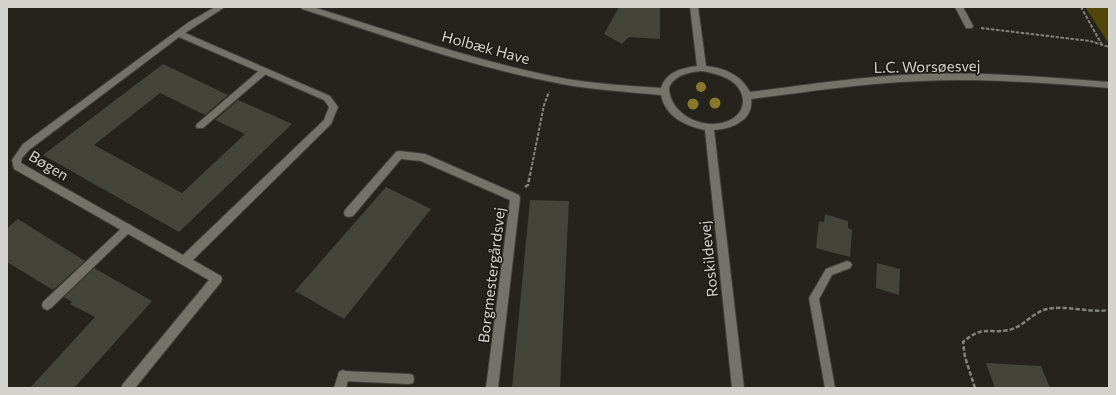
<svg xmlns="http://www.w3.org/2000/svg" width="1116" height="395" viewBox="0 0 1116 395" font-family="Commissioner,sans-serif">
<rect width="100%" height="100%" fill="#25231c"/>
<!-- green -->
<path fill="#514609" d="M 1085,7 L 1109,7 L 1109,42 L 1107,41 Z"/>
<!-- building -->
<g fill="#45443b">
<path d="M 619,7 L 660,7 L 660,39 L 629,37 L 622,44 L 604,34 Z"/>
<path d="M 163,64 L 228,95 L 205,115 L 160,93 L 94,145 L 182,193 L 245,134 L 215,120 L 238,100 L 292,124 L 179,232 L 43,155 Z"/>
<path d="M 386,187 L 431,209 L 344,319 L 295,291 Z"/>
<path d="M 530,200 L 569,201 L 560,388 L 512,388 Z"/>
<path d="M 825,214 L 848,221 L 848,228 L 852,230 L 850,257 L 816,248 L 819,221 L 824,222 Z"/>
<path d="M 18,219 L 85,261 L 53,290 L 7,262 L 7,228 Z"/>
<path d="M 877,263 L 900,269 L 899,295 L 876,288 Z"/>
<path d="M 94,268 L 152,301 L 74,388 L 30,388 L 95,317 L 70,304 L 72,302 L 64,297 Z"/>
<path d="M 986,363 L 1041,366 L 1050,388 L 995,388 Z"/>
</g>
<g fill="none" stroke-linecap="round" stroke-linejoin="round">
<defs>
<g id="lane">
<path d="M 264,68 L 267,69 L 268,71 L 267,73 L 203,128 L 197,128 L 196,126 L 197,124 L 261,69 Z"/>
<path d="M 128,224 L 131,225 L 133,228 L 131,231 L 51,308 L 47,310 L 43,308 L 42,305 L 43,302 L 125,225 Z"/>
<path d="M 847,261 L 850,262 L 852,265 L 850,268 L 832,275 L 819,299 L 835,388 L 825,388 L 809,298 L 826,269 Z"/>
<path d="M 343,371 L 409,374 L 413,375 L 414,379 L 413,383 L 409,384 L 343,381 L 339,380 L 338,376 L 339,372 Z"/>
</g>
<g id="street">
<path d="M 215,7 L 225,7 L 185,33 L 330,96 L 338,107 L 331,124 L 193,260 L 221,276 L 222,279 L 221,282 L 135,388 L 121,388 L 123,384 L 209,280 L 14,169 L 12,160 L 23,144 L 189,22 ZM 179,37 L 324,100 L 329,107 L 324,120 L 183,255 L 21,163 L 22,158 L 29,150 Z"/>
<path d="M 955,7 L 963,7 L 973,26 L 972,28 L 966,28 Z"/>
<path d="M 399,151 L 425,154 L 519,195 L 520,198 L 498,388 L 486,388 L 510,200 L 421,161 L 401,159 L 353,216 L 349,217 L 345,216 L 344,213 L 345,210 L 396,152 Z"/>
<path d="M 343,370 L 347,372 L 349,376 L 346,388 L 334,388 L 339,372 Z"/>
</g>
<path id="secondary" d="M 301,7 L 313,7 C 397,33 481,63 567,79 C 598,84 629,86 661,88 C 666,72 682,68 697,66 L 690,7 L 698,7 L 706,66 C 725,68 741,75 750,92 C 807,85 864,76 921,74 C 984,72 1047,77 1109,82 L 1109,88 C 1046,83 983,78 920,81 C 864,83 807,92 751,99 C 754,120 732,129 714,130 L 744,388 L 732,388 L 705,130 C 685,126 665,116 661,95 C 629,92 598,90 567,85 C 477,69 389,37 302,9 ZM 702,71 C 719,74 742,80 743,101 C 743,108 740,113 735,117 C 712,134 670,118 669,88 C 674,75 689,72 702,71 Z"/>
</defs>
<!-- lane casing -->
<use href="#lane" stroke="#41403a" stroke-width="2"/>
<!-- street casing -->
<use href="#street" stroke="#41403a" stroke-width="2"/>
<!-- secondary casing -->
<use href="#secondary" stroke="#41403a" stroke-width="2"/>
<!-- path-far1 -->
<g stroke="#83827c" stroke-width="2" stroke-dasharray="3.5 1.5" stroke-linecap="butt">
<path d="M 1081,7 L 1102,45"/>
<path d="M 981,28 L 1090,41 L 1109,47"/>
<path d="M 530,175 L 544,105 L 549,92"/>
</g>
<!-- path -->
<g stroke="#83827c" stroke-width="2.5" stroke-dasharray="4.5 2" stroke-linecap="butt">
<path d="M 525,187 L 528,185 L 530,174"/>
<path d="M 975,388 L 965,357 L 963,342 C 983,325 987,334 1009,330 C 1023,327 1033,312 1047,309 C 1067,305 1088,313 1109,310"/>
</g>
<!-- lane -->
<use href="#lane" fill="#747269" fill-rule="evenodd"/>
<!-- street -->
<use href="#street" fill="#747269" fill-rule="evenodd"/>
<!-- secondary -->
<use href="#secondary" fill="#747269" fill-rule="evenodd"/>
</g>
<!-- trees -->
<g fill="#87782c">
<circle cx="701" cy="87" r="5"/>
<circle cx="715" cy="103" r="5.5"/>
<circle cx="693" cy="104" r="5.5"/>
</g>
<g text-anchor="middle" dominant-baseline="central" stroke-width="3" stroke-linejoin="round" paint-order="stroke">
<!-- street labels -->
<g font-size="15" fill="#d3d2cd" stroke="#1c1a12">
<text transform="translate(486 47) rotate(15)">Holbæk Have</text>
<text transform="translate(927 66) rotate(-1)">L.C. Worsøesvej</text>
<text transform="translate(49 165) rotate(31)">Bøgen</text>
<text transform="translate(708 259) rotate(-96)">Roskildevej</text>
<text transform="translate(491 275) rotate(-83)">Borgmestergårdsvej</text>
</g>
</g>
<!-- border -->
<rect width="1116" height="395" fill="none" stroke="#d3d2cd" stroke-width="16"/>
</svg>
